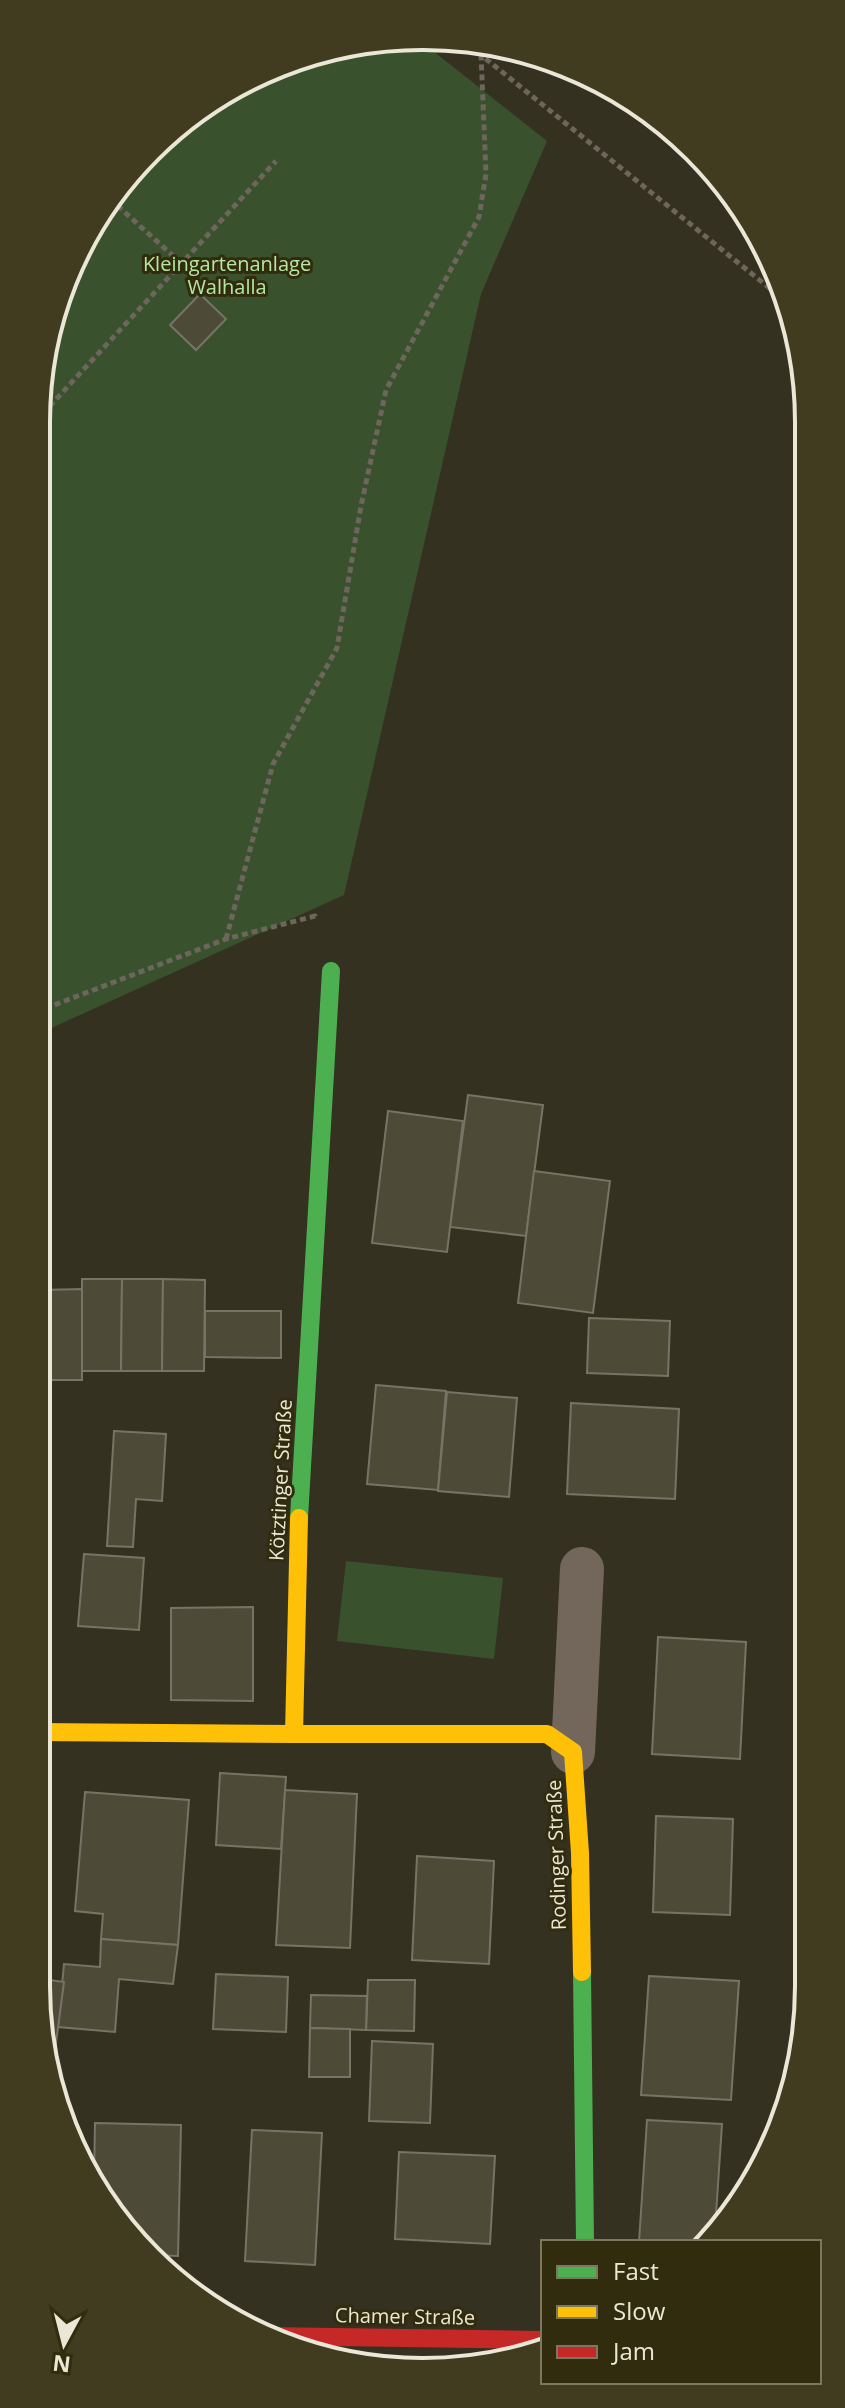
<svg xmlns="http://www.w3.org/2000/svg" width="845" height="2408" viewBox="0 0 845 2408" font-family="'Open Sans',sans-serif">
<rect width="100%" height="100%" fill="#343121"/>
<!-- green -->
<g fill="#3a512e">
<path d="M 372,39 L 423,43 L 547,141 L 481,294 L 344,895 L 36,1035 L 36,423 L 49,323 L 116,188 L 229,88 Z"/>
<path d="M 346,1561 L 503,1578 L 494,1659 L 337,1641 Z"/>
</g>
<!-- building -->
<g fill="#4e4a38" stroke="#767466" stroke-width="2">
<path d="M 200,294 L 226,319 L 196,350 L 170,325 Z"/>
<path d="M 468,1095 L 543,1105 L 526,1236 L 450,1227 Z"/>
<path d="M 388,1111 L 463,1121 L 447,1252 L 372,1243 Z"/>
<path d="M 534,1171 L 610,1181 L 593,1313 L 518,1303 Z"/>
<path d="M 82,1279 L 122,1279 L 121,1371 L 82,1371 Z"/>
<path d="M 122,1279 L 163,1279 L 162,1371 L 121,1371 Z"/>
<path d="M 163,1279 L 205,1280 L 204,1371 L 162,1371 Z"/>
<path d="M 82,1289 L 82,1380 L 41,1380 L 41,1290 Z"/>
<rect x="36" y="1290" width="5" height="90"/>
<path d="M 205,1311 L 281,1311 L 281,1358 L 205,1357 Z"/>
<path d="M 589,1318 L 670,1321 L 668,1376 L 587,1373 Z"/>
<path d="M 376,1385 L 446,1391 L 438,1490 L 367,1484 Z"/>
<path d="M 447,1392 L 517,1398 L 509,1497 L 438,1491 Z"/>
<path d="M 571,1403 L 679,1409 L 675,1499 L 567,1494 Z"/>
<path d="M 114,1431 L 166,1434 L 162,1501 L 136,1499 L 133,1547 L 107,1546 Z"/>
<path d="M 36,1553 L 46,1553 L 45,1624 L 36,1624 Z"/>
<path d="M 84,1554 L 144,1558 L 139,1630 L 78,1626 Z"/>
<path d="M 253,1607 L 253,1701 L 171,1700 L 171,1608 Z"/>
<path d="M 36,1624 L 44,1625 L 44,1695 L 36,1695 Z"/>
<path d="M 658,1637 L 746,1642 L 740,1759 L 652,1754 Z"/>
<path d="M 220,1773 L 286,1777 L 281,1849 L 216,1845 Z"/>
<path d="M 285,1790 L 357,1794 L 350,1948 L 276,1945 Z"/>
<path d="M 85,1792 L 189,1800 L 178,1945 L 101,1939 L 103,1914 L 75,1911 Z"/>
<path d="M 656,1816 L 733,1819 L 730,1915 L 653,1912 Z"/>
<path d="M 417,1856 L 494,1861 L 489,1964 L 412,1960 Z"/>
<path d="M 101,1939 L 178,1945 L 173,1984 L 119,1979 L 115,2032 L 58,2027 L 64,1964 L 100,1967 Z"/>
<path d="M 216,1974 L 288,1977 L 286,2032 L 213,2029 Z"/>
<path d="M 649,1976 L 739,1981 L 731,2100 L 641,2095 Z"/>
<path d="M 36,1978 L 64,1982 L 54,2058 L 50,2057 Z"/>
<path d="M 368,1980 L 415,1980 L 414,2031 L 366,2030 Z"/>
<path d="M 311,1995 L 367,1996 L 366,2030 L 310,2028 Z"/>
<path d="M 310,2028 L 350,2029 L 350,2077 L 309,2077 Z"/>
<path d="M 372,2041 L 433,2044 L 430,2123 L 369,2121 Z"/>
<path d="M 647,2120 L 722,2124 L 715,2230 L 702,2242 L 639,2242 Z"/>
<path d="M 95,2123 L 181,2125 L 178,2256 L 151,2255 L 132,2241 L 94,2179 Z"/>
<path d="M 252,2130 L 322,2133 L 315,2265 L 245,2261 Z"/>
<path d="M 399,2152 L 495,2156 L 490,2244 L 395,2239 Z"/>
</g>
<g fill="none" stroke-linecap="round" stroke-linejoin="round">
<!-- path -->
<g stroke="#6d665c" stroke-width="5" stroke-dasharray="6 4" stroke-linecap="butt">
<path d="M 470,46 L 783,299"/>
<path d="M 110,199 L 181,263"/>
<path d="M 36,421 L 276,161"/>
<path d="M 226,939 L 273,764 L 337,648 L 361,506 L 386,390 L 479,217 L 486,174 L 481,54"/>
<path d="M 36,1012 L 226,939 L 315,916 L 316,920"/>
</g>
<!-- street -->
<path stroke="#73675c" stroke-width="44" d="M 573,1752 L 582,1569"/>
<!-- fast -->
<g stroke="#4caf50" stroke-width="18">
<path d="M 299,1518 L 331,971"/>
<path d="M 582,1972 L 585,2242"/>
</g>
<!-- slow -->
<g stroke="#ffc107" stroke-width="18">
<path d="M 36,1732 L 294,1734 L 299,1518"/>
<path d="M 294,1734 L 547,1734 L 573,1752 L 580,1853 L 582,1972"/>
</g>
<!-- jam -->
<path stroke="#c62828" stroke-width="18" d="M 266,2336 L 543,2340"/>
</g>
<g text-anchor="middle" dominant-baseline="central" stroke-width="6" stroke-linejoin="round" paint-order="stroke">
<!-- park labels -->
<g font-size="20" fill="#b4e7a0" stroke="#322c0f">
<text x="227" y="263">Kleingartenanlage<tspan x="227" dy="23">Walhalla</tspan></text>
</g>
<!-- street labels -->
<g font-size="20" fill="#ebe7d6" stroke="#322c0f">
<text transform="translate(280 1480) rotate(-87)">Kötztinger Straße</text>
<text transform="translate(556 1855) rotate(-92)">Rodinger Straße</text>
<text transform="translate(405 2316) rotate(1)">Chamer Straße</text>
</g>
</g>
<!-- crop -->
<path d="M0 0H845V2408H0ZM422 50H423A372 372 0 0 1 795 422V1986A372 372 0 0 1 423 2358H422A372 372 0 0 1 50 1986V422A372 372 0 0 1 422 50Z" fill="#413b1f" fill-rule="evenodd"/>
<path fill="none" stroke="#ebe7d6" stroke-width="4" d="M422 50H423A372 372 0 0 1 795 422V1986A372 372 0 0 1 423 2358H422A372 372 0 0 1 50 1986V422A372 372 0 0 1 422 50Z"/>
<!-- legend -->
<rect x="541" y="2240" width="280" height="144" fill="#322c0f" stroke="#7c775f" stroke-width="2"/>
<rect x="557" y="2266" width="40" height="12" fill="#4caf50" stroke="#7c775f" stroke-width="2"/>
<text x="613" y="2280" font-size="24" fill="#ebe7d6">Fast</text>
<rect x="557" y="2306" width="40" height="12" fill="#ffc107" stroke="#7c775f" stroke-width="2"/>
<text x="613" y="2320" font-size="24" fill="#ebe7d6">Slow</text>
<rect x="557" y="2346" width="40" height="12" fill="#c62828" stroke="#7c775f" stroke-width="2"/>
<text x="613" y="2360" font-size="24" fill="#ebe7d6">Jam</text>
<!-- north arrow -->
<g transform="translate(64 2344) rotate(187)" stroke="#322c0f" stroke-width="6" paint-order="stroke">
<path d="M0-6L14 30L0 20L-14 30Z" fill="#ebe7d6"/>
<text y="-12" font-size="22" font-weight="bold" text-anchor="middle" fill="#ebe7d6">N</text>
</g>
</svg>
